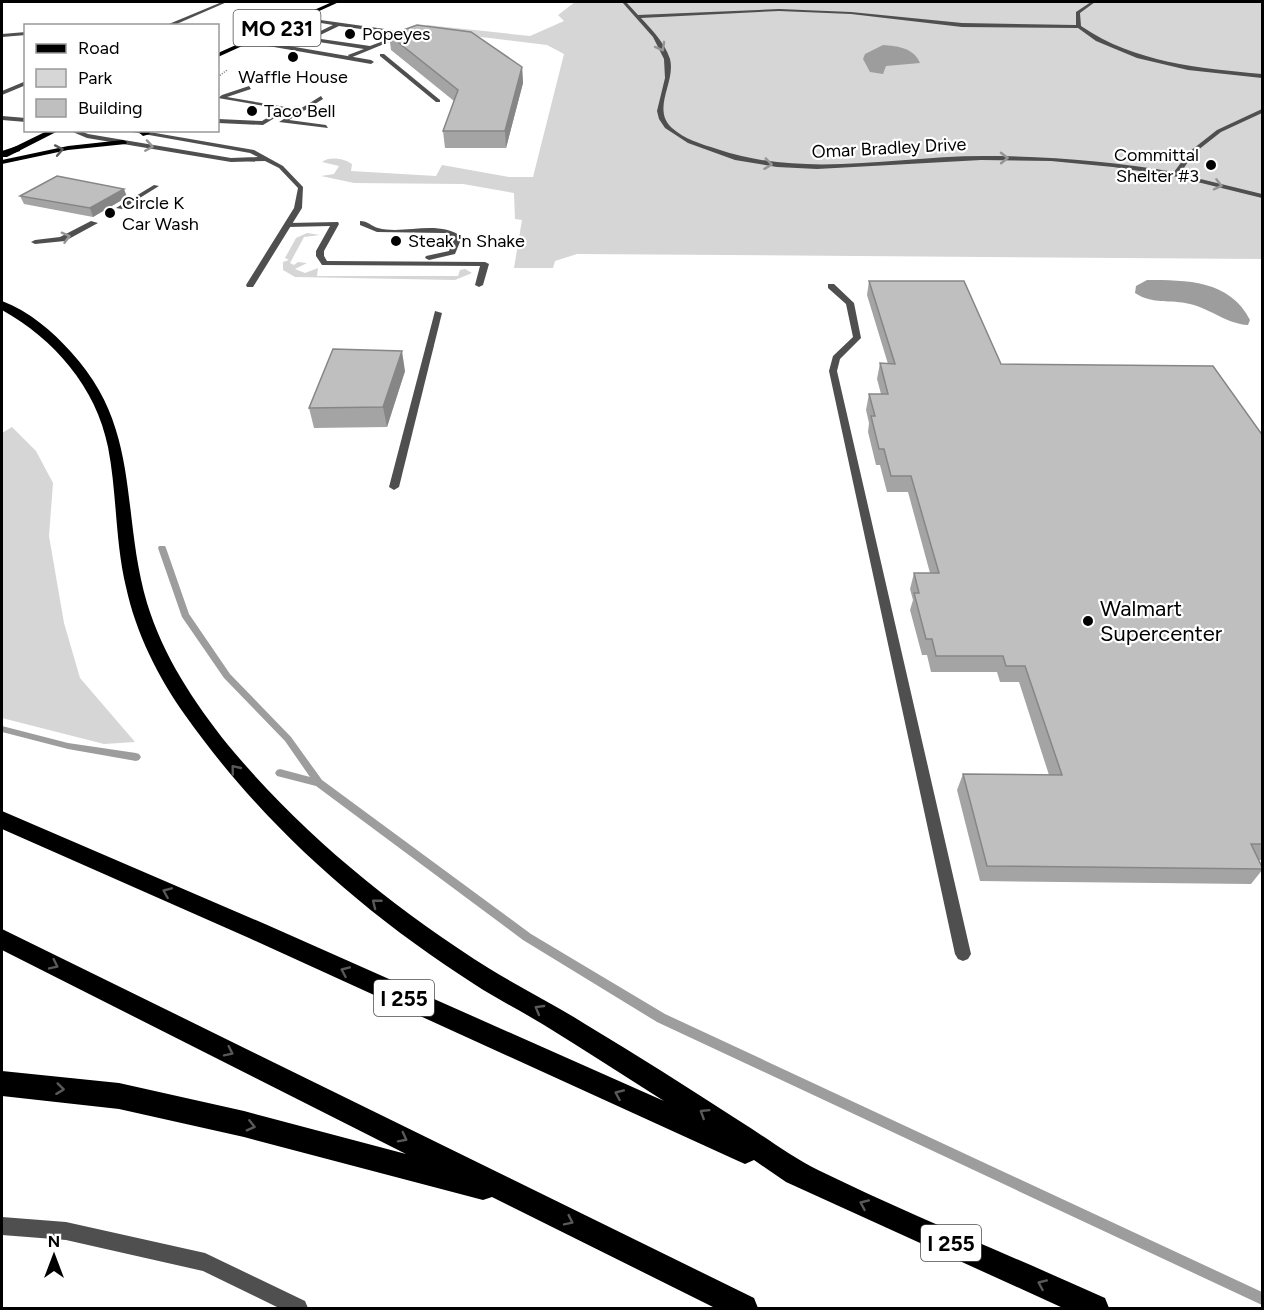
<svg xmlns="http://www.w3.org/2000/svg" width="1264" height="1310" viewBox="0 0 1264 1310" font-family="Figtree,sans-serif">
<rect width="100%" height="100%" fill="#fff"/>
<!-- green -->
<g fill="#d6d6d6">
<path d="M 575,2 L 1262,2 L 1262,259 L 577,254 L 555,261 L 553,268 L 514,268 L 522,220 L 515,219 L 514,193 L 463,184 L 354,183 L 321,176 L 334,174 L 339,166 L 322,162 C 329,156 344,158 352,164 L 351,171 L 436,176 L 442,165 L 509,177 L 533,177 L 564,54 L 547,45 L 424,30 L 427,25 L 530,36 L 564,21 L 558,15 Z"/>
<path d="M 307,233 L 320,235 L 304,237 L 290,263 L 294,265 L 298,262 L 307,263 L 295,269 L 305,273 L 318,268 L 317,276 L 458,276 L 460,270 L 465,269 L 472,273 L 455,280 L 295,277 L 283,270 L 283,262 L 289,260 L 285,258 L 296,238 Z"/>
<path d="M 12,427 L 36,451 L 53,483 L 49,536 L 64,623 L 80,678 L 135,742 L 104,744 L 2,718 L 2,433 Z"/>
</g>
<!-- water -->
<g fill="#9d9d9d">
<path d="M 883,45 C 898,46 914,48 920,63 L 886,66 L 883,74 L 870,72 L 863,59 L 865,54 Z"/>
<path d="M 1147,280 C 1186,280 1230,280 1250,320 L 1248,325 C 1227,324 1211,309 1190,304 C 1170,299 1153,305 1135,293 L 1136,286 Z"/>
</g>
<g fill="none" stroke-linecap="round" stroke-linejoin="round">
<!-- stream -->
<g fill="#9d9d9d" fill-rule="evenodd">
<path d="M 159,546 L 165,546 L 166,548 L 189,614 L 230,674 L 291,737 L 322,780 L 531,934 L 665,1014 L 1262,1292 L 1262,1305 L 657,1022 L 523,940 L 316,786 L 277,776 L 275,773 L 277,770 L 280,769 L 310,777 L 285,741 L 224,678 L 182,617 L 158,548 Z"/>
<path d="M 2,726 L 68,743 L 136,753 L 139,754 L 141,757 L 139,760 L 136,761 L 68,749 L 2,732 Z"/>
</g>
<!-- path -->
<path stroke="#717171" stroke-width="1.5" stroke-dasharray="1 1.5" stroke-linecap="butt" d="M 218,77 L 227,70"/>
<!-- service -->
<g fill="#4f4f4f" fill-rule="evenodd">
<path d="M 622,2 L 626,2 L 638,15 L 779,9 L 851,12 L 962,23 L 1076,25 L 1076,12 L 1091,2 L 1095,2 L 1080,13 L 1081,26 C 1135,63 1199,68 1262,74 L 1262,78 L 1188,70 L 1137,58 L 1096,41 L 1078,28 L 962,27 L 851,14 L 779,11 L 641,18 C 652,30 665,43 670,59 C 676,82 651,109 672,128 C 684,139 701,144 717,149 C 805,179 894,156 984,156 C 1048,156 1111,161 1174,172 L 1189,152 L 1217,130 L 1262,109 L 1262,113 L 1221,132 L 1193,154 L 1180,174 L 1262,194 L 1262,198 L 1173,176 L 1113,167 L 1051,161 L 981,160 L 817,169 L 777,167 L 735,160 L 688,143 L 665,128 L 659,119 L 657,111 L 665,78 L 664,59 L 653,37 Z"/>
<path d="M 299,17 L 392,30 L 401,37 L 350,58 L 348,55 L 364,49 L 306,40 L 306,38 L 333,25 L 297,19 ZM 339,26 L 390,33 L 394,37 L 370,46 L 314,38 Z"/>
<path d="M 380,54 L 384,54 L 440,100 L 440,102 L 436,102 L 380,56 Z"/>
<path d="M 249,86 L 251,89 L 227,97 L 291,108 L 263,125 L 218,123 L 218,119 L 262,121 L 282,109 L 218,98 L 222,95 Z"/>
<path d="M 321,96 L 323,99 L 289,120 L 326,125 L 328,128 L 279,122 Z"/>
<path d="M 154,185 L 159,186 L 122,209 L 116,208 Z"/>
<path d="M 91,221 L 98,223 L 65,241 L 35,244 L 31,242 L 35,240 L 60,237 Z"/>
<path d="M 360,221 C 368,221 371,226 378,228 C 404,235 438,219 462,237 L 455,254 L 429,260 L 425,258 L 426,256 L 449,251 L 454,238 L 444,233 L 377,232 L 360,225 Z"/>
<path d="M 338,222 L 339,224 L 324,251 L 324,256 L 327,261 L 485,262 L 489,264 L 483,285 L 479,287 L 475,285 L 480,266 L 322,265 L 316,256 L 316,251 L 330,226 L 288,227 L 284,225 L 288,223 Z"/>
<path d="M 828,284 L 834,284 L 854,303 L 861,338 L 840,359 L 837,371 L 971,954 L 968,959 L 963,961 L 958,959 L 955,954 L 829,371 L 833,356 L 853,337 L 846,304 L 828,288 Z"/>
<path d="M 435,311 L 442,313 L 399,487 L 394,490 L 389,487 Z"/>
</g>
<!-- minor -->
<g fill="#4f4f4f" fill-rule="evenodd">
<path d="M 222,2 L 227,2 L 172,26 L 164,26 Z"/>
<path d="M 26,32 L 26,35 L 2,37 L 2,34 Z"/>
<path d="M 248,39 L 371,60 L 374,62 L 371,64 L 246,42 Z"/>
<path d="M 26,81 L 26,85 L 2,95 L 2,91 Z"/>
<path d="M 68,130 L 78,130 L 88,134 L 231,158 L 258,157 L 250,153 L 121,130 L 138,130 L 254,150 L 283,166 L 303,187 L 302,208 L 253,287 L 247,287 L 246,285 L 294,208 L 298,188 L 279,168 L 265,161 L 231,162 L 87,138 Z"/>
</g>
<!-- tertiary -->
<g fill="#4f4f4f" fill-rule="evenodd">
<path d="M 2,116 L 26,118 L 26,122 L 2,120 Z"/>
<path d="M 2,1217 L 66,1222 L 205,1253 L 305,1301 L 308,1308 L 279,1308 L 203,1271 L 66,1240 L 2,1235 Z"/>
</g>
<!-- primary -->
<g fill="#000" fill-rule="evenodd">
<path d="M 332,2 L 339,2 L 218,57 L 218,53 Z"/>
<path d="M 49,130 L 60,130 L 7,157 L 2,157 L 2,153 Z"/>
<path d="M 136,130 L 146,130 L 150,134 L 143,136 Z"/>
<path d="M 123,140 L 127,142 L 126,144 L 68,150 L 2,164 L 2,160 L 68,146 Z"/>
</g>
<!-- motorway -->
<g fill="#000" fill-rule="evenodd">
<path d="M 17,146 L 20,147 L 20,151 L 2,157 L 2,151 Z"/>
<path d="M 2,301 C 29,311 52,331 71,352 C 142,429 120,511 147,603 C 163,656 194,702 228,745 C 302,834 392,907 490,969 C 521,988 554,1004 585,1024 C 637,1055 687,1087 738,1120 C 764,1136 790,1156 818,1170 C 912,1216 1010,1255 1105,1298 L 1109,1308 L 1063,1308 L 786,1182 L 754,1160 L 745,1164 L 736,1160 L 249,938 L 2,829 L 2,811 L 265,924 L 664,1101 C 624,1076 585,1050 544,1025 C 521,1011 497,999 474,984 C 362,912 262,824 185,715 C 158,677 136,633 126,587 C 115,541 117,493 108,447 C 96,387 54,339 2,310 Z"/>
<path d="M 2,929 L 754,1298 L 758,1308 L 715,1308 L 492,1197 L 483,1200 L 244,1137 L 119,1109 L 2,1096 L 2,1071 L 119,1083 L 244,1111 L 406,1154 L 2,950 Z"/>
</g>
</g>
<!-- wall -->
<g fill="#a4a4a4">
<path d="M 389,35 L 522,67 L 523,83 L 506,148 L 445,148 L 443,131 L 454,101 L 391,50 Z"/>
<path d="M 20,196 L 127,197 L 93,217 L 24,204 Z"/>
<path d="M 869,281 L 1001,364 L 1263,436 L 1263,860 L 1258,860 L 1263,869 L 1251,884 L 980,881 L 957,790 L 963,774 L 1049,775 L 1019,682 L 1000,682 L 997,672 L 931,672 L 927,655 L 922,655 L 910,610 L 913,600 L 910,589 L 914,573 L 930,573 L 908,492 L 887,492 L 880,465 L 876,465 L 868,432 L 869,423 L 866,410 L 869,394 L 881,394 L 877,379 L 880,363 L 888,364 L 867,295 Z"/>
<path d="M 405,371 L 387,427 L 314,428 L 309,408 Z"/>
</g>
<!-- shaded-wall -->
<g fill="#868686">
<path d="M 522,67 L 523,83 L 506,148 L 505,131 Z"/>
<path d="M 124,189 L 127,197 L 93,217 L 90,208 Z"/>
<path d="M 402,351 L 405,371 L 387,427 L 383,407 Z"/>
</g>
<!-- building -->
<g fill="#bfbfbf" stroke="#868686" stroke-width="1.5">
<path d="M 417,25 L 471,32 L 522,67 L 505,131 L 443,131 L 458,90 L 389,35 Z"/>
<path d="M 57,176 L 124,189 L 90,208 L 20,196 Z"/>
<path d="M 869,281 L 964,281 L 1001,364 L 1213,366 L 1263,436 L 1263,844 L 1251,844 L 1263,869 L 987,866 L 963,774 L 1062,775 L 1025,666 L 1006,666 L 1003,656 L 936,656 L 932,639 L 926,639 L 914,593 L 919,593 L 914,573 L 939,573 L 911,476 L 891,476 L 884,449 L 879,449 L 871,416 L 875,416 L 869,394 L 888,394 L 880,363 L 895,364 Z"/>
<path d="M 333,349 L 402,351 L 383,407 L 309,408 Z"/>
</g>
<!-- one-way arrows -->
<defs><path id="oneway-chevron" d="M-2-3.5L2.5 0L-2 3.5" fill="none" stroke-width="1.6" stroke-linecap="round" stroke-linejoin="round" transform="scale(1.5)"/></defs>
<g stroke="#959595">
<use href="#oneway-chevron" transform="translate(661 47) rotate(61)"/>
<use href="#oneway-chevron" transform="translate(149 146) rotate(9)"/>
<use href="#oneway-chevron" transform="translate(1004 158) rotate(-1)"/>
<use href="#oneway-chevron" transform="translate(768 164) rotate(7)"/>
<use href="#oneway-chevron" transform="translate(1218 185) rotate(14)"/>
<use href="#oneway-chevron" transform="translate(66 237) rotate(-15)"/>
</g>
<g stroke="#595959">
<use href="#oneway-chevron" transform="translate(59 150) rotate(-11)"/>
<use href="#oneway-chevron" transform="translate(235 769) rotate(-129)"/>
<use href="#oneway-chevron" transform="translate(167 892) rotate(-157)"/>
<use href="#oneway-chevron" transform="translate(376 903) rotate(-142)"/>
<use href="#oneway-chevron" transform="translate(54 965) rotate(26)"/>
<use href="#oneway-chevron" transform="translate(345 971) rotate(-156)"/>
<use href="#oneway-chevron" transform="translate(539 1009) rotate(-150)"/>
<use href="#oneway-chevron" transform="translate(229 1052) rotate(26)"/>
<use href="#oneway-chevron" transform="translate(60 1089) rotate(7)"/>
<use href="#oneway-chevron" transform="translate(619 1094) rotate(-156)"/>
<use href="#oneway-chevron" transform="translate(704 1113) rotate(-148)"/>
<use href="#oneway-chevron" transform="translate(251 1126) rotate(14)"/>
<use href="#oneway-chevron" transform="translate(403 1138) rotate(27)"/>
<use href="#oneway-chevron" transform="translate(864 1204) rotate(-156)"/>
<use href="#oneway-chevron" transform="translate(569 1221) rotate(26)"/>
<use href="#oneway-chevron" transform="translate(1042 1284) rotate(-156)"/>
</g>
<!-- markers -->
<g fill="#000" stroke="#fff" stroke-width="2">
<circle cx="350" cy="34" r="6"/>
<circle cx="293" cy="57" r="6"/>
<circle cx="252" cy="111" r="6"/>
<circle cx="1211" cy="165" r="6"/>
<circle cx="110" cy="213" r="6"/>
<circle cx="396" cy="241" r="6"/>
<circle cx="1088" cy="621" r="6"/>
</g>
<g text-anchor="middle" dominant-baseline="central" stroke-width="4.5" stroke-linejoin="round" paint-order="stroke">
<!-- far-poi labels -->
<g font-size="18" fill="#000" stroke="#fff" text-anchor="start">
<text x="362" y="34">Popeyes</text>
<text x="293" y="77" text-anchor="middle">Waffle House</text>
<text x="264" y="111">Taco Bell</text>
<text x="1199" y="155" text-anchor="end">Committal<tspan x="1199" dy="21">Shelter #3</tspan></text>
<text x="122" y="203">Circle K<tspan x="122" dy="21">Car Wash</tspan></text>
<text x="408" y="241">Steak 'n Shake</text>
</g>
<!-- far-street labels -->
<g font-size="18" fill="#000" stroke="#fff">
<text transform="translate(889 148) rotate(-3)">Omar Bradley Drive</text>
</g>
<!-- shield labels -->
<g fill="#fff" stroke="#4c4c4c" stroke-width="1.5">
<rect x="233.5" y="10" width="87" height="36" rx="4.5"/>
<rect x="374" y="980" width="60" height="36" rx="4.5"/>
<rect x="921" y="1225" width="60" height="36" rx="4.5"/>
</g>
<g font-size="21" font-weight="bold" fill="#000">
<text x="277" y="28">MO 231</text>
<text x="404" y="998">I 255</text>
<text x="951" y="1243">I 255</text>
</g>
<!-- poi labels -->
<g font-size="22" fill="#000" stroke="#fff" text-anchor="start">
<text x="1100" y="608">Walmart<tspan x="1100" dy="25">Supercenter</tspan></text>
</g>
</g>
<!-- border -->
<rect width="1264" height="1310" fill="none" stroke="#000000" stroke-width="6"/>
<!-- legend -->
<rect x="24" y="24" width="195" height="108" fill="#ffffff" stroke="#999999" stroke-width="1.5"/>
<rect x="36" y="44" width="30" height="9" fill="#000000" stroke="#999999" stroke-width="1.5"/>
<text x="78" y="54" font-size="18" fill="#000000">Road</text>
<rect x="36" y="69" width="30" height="18" fill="#d6d6d6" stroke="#999999" stroke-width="1.5"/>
<text x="78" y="84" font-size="18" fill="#000000">Park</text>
<rect x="36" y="99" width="30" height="18" fill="#bfbfbf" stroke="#999999" stroke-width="1.5"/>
<text x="78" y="114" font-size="18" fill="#000000">Building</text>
<!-- north arrow -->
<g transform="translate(54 1256)" stroke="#ffffff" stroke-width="4.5" paint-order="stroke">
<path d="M0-4.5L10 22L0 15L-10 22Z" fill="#000000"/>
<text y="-9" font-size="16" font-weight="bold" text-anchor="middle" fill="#000000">N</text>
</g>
</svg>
